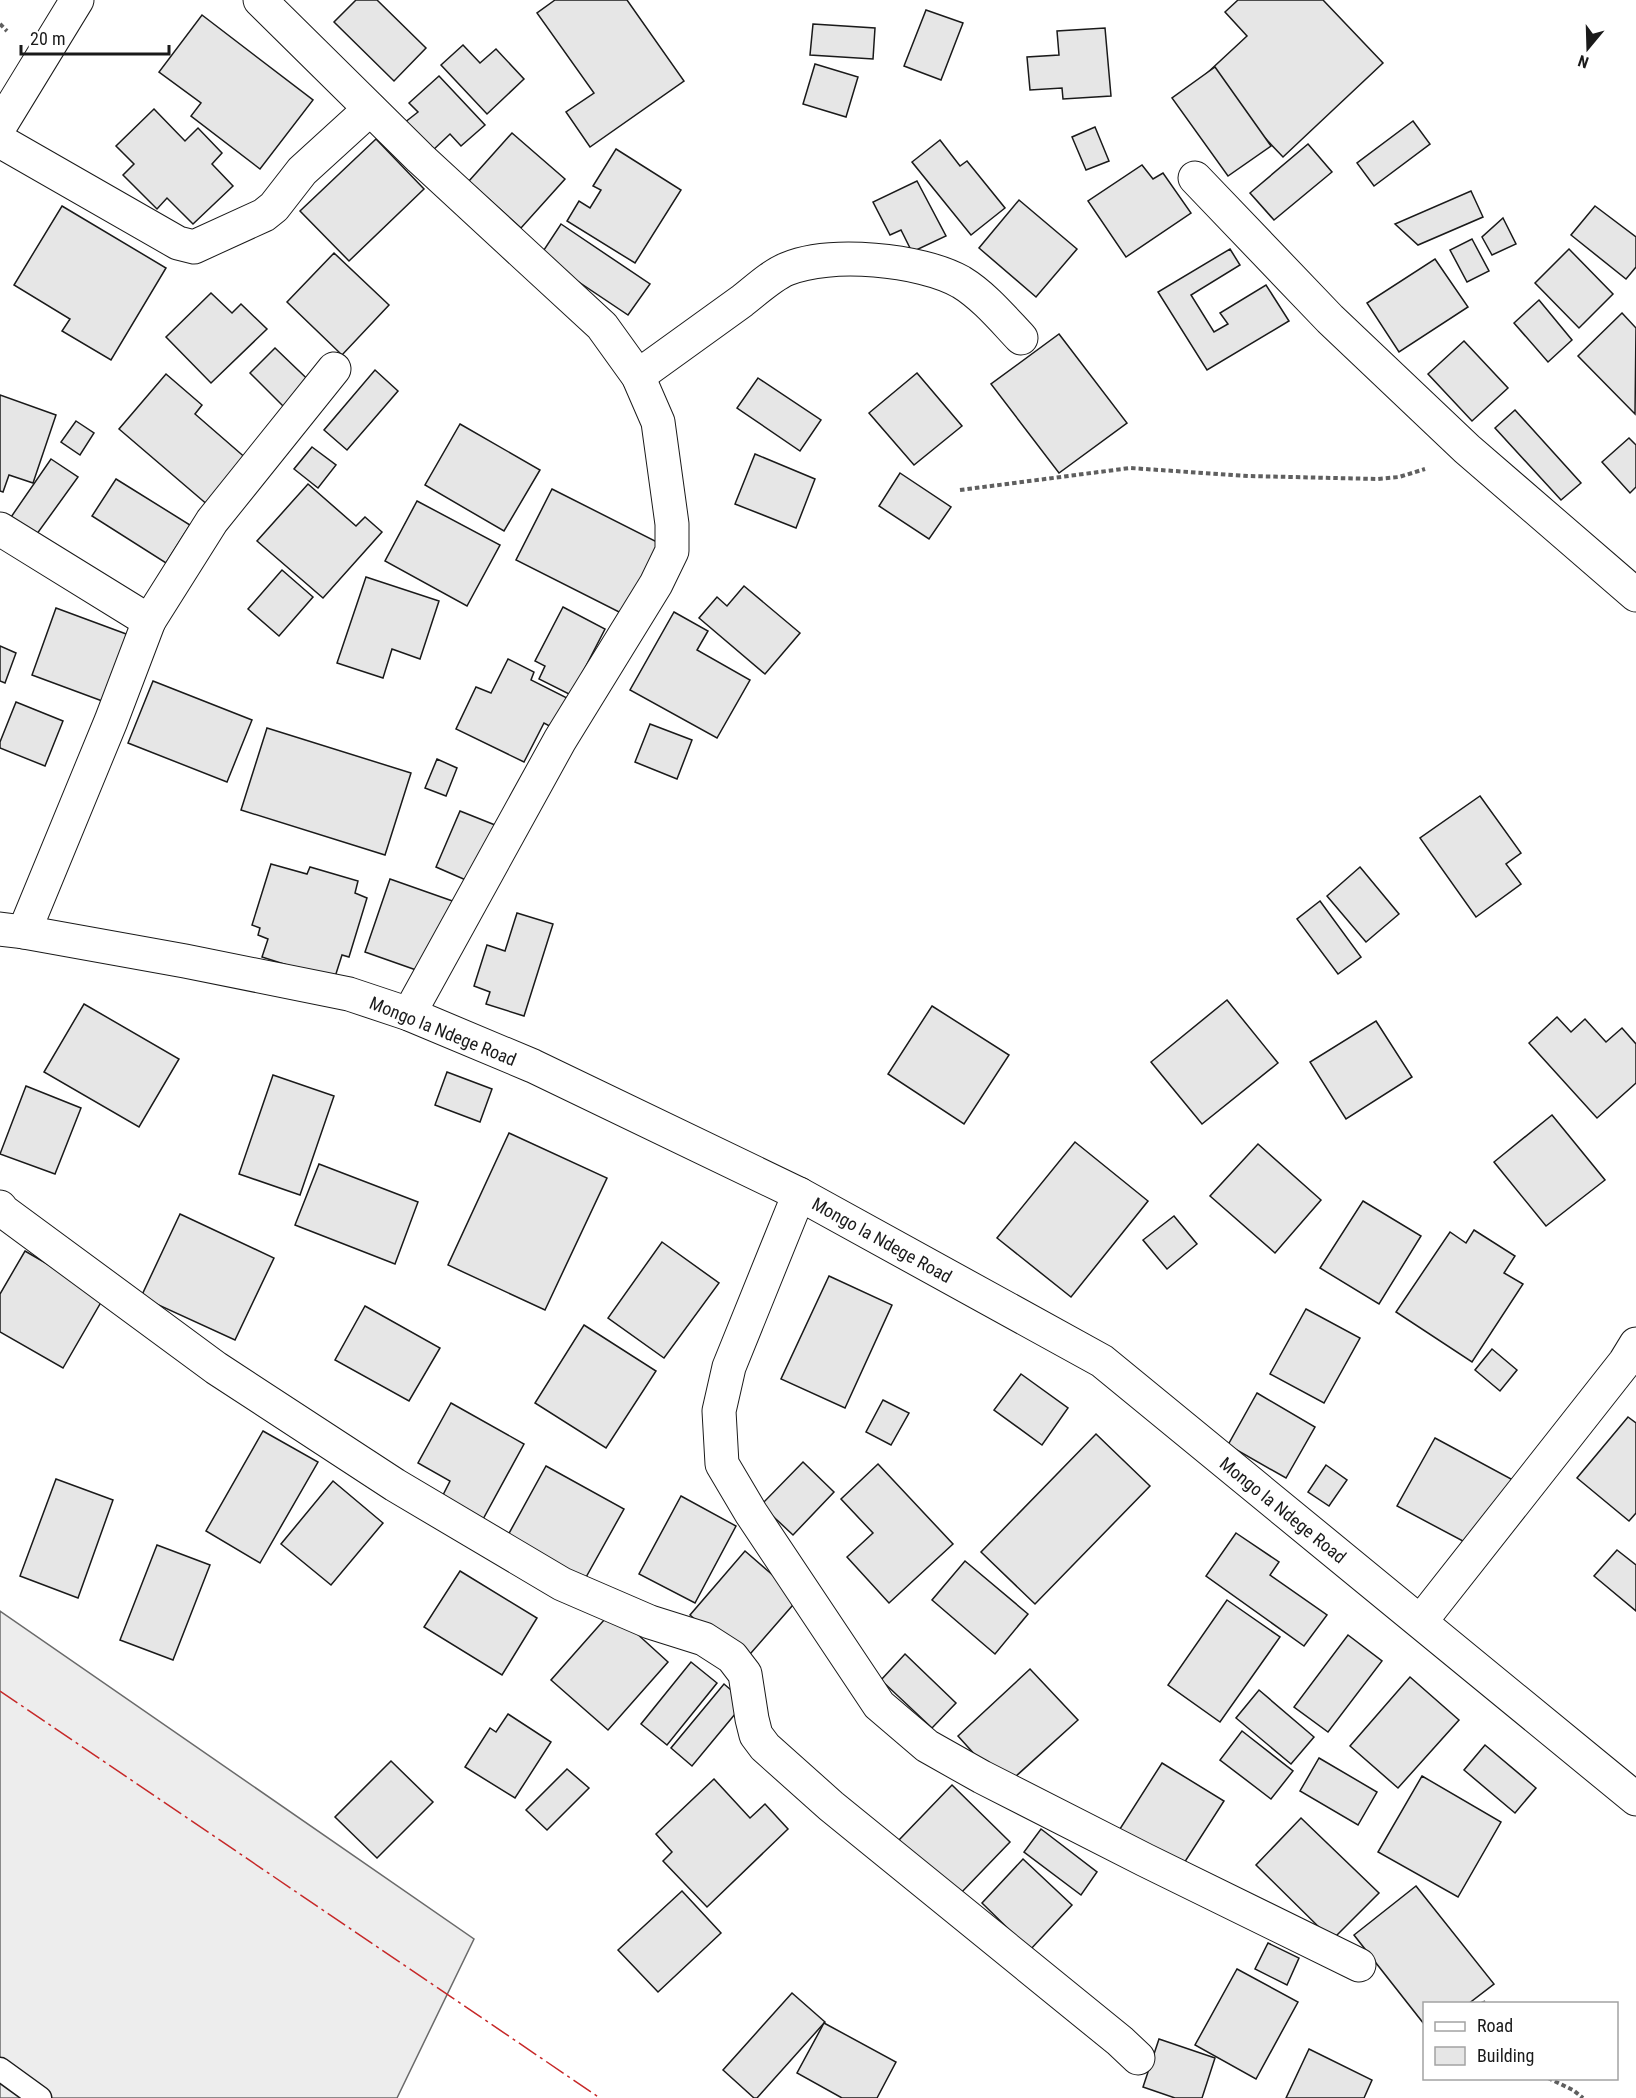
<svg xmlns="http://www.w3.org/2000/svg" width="1636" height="2098" viewBox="0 0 1636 2098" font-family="'Roboto Condensed',sans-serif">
<rect width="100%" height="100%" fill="#fff"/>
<!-- built -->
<path fill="#ededed" stroke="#6a6a6a" stroke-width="1.5" d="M 0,1611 L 474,1939 L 397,2098 L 0,2098 Z"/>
<!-- building -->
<g fill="#e6e6e6" stroke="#1a1a1a" stroke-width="1.5">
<path d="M 356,0 L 377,0 L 426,48 L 394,81 L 334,22 Z"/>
<path d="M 555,0 L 627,0 L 684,81 L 590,147 L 566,112 L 594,93 L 537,13 Z"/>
<path d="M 1238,0 L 1323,0 L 1383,63 L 1283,157 L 1205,75 L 1247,36 L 1225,12 Z"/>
<path d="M 926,10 L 963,23 L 941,80 L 904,66 Z"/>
<path d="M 202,15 L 313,100 L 260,169 L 191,116 L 201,103 L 159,72 Z"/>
<path d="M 813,24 L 875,28 L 873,59 L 810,55 Z"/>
<path d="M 1105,28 L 1111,96 L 1063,99 L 1062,88 L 1030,90 L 1027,57 L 1059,55 L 1057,31 Z"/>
<path d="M 463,45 L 480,63 L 496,49 L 524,79 L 487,114 L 441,65 Z"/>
<path d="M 815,64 L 858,77 L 846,117 L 803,104 Z"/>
<path d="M 1215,67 L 1271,146 L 1228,176 L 1172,98 Z"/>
<path d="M 439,76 L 485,125 L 461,146 L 450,134 L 431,152 L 404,123 L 418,112 L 409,103 Z"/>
<path d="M 154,109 L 185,141 L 198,128 L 222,153 L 212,164 L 233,186 L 193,224 L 167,198 L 157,209 L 123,175 L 134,164 L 116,146 Z"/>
<path d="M 1413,121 L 1430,144 L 1374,186 L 1357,163 Z"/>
<path d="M 1095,127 L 1109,161 L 1086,170 L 1072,137 Z"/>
<path d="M 512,133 L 565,179 L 521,228 L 469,181 Z"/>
<path d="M 376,139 L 424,189 L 349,261 L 300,211 Z"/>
<path d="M 940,140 L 960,166 L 967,161 L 1005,208 L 971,235 L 912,162 Z"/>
<path d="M 1308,144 L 1332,172 L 1274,220 L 1250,193 Z"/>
<path d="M 616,149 L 681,190 L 635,263 L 567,221 L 579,201 L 590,208 L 601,190 L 593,186 Z"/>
<path d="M 1142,165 L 1153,179 L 1163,173 L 1191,213 L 1126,257 L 1088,201 Z"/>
<path d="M 917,181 L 946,236 L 912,252 L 901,230 L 890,235 L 873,202 Z"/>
<path d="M 1471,191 L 1483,217 L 1418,245 L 1395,224 Z"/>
<path d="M 1019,200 L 1077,249 L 1036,297 L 979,248 Z"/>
<path d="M 62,206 L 166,268 L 111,360 L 62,331 L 70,319 L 14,285 Z"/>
<path d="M 1595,206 L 1636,237 L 1636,267 L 1626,279 L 1571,235 Z"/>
<path d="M 1503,218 L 1516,244 L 1492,255 L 1482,237 Z"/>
<path d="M 561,224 L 650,284 L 628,315 L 540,256 Z"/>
<path d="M 1472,239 L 1489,271 L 1467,282 L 1450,250 Z"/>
<path d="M 1230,249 L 1240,265 L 1191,295 L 1214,332 L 1228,324 L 1220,313 L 1266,285 L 1289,321 L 1207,370 L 1158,292 Z"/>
<path d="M 1569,249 L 1613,294 L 1579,328 L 1535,283 Z"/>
<path d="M 334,253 L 389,305 L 342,355 L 287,302 Z"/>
<path d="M 1435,259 L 1468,307 L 1399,352 L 1367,303 Z"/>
<path d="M 211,293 L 232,313 L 241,304 L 267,329 L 211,383 L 166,337 Z"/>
<path d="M 1539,300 L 1572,340 L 1548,362 L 1514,323 Z"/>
<path d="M 1622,313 L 1636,328 L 1635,414 L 1578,356 Z"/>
<path d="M 1059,334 L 1127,423 L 1059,473 L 991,384 Z"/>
<path d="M 1464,341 L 1508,388 L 1472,421 L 1428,374 Z"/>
<path d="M 275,348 L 323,394 L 297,420 L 250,373 Z"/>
<path d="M 375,370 L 398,391 L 347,450 L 324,430 Z"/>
<path d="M 917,373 L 962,426 L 914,465 L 869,413 Z"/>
<path d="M 166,374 L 202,405 L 195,414 L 248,460 L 209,506 L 119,429 Z"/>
<path d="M 758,378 L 821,420 L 800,451 L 737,408 Z"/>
<path d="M 0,395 L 56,415 L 33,483 L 9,475 L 3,492 L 0,491 Z"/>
<path d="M 1515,410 L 1581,483 L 1561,500 L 1495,428 Z"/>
<path d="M 76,421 L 94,433 L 80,455 L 61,442 Z"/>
<path d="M 460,424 L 540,470 L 504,531 L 425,485 Z"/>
<path d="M 1629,438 L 1636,445 L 1636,487 L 1630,493 L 1602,462 Z"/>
<path d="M 312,447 L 336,465 L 318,488 L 294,469 Z"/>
<path d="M 755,454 L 815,479 L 796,528 L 735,504 Z"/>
<path d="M 51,459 L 78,477 L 34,538 L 9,520 Z"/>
<path d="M 900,473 L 951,507 L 929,539 L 879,506 Z"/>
<path d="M 116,479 L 190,525 L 166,563 L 92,516 Z"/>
<path d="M 308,484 L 356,526 L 365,517 L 382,532 L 323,598 L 257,541 Z"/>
<path d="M 552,489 L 663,545 L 627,616 L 516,560 Z"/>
<path d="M 417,501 L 500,545 L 467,606 L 385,561 Z"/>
<path d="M 282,570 L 313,597 L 279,636 L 248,609 Z"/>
<path d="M 366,577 L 439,601 L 420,659 L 392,649 L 383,678 L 337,663 Z"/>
<path d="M 744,586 L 800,633 L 765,674 L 699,618 L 717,597 L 727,606 Z"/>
<path d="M 563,607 L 605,629 L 571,695 L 539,679 L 545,666 L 535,661 Z"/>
<path d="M 56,608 L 137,638 L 113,705 L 32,675 Z"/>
<path d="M 674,612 L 708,631 L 697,650 L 750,680 L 717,738 L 630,690 Z"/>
<path d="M 0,646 L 16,653 L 5,683 L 0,681 Z"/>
<path d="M 508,659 L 534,672 L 531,680 L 571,700 L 557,730 L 544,723 L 524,762 L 456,729 L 476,687 L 491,693 Z"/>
<path d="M 153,681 L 252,720 L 227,782 L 128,743 Z"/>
<path d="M 16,702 L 63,721 L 45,766 L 0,748 L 0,742 Z"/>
<path d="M 650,724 L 692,740 L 677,779 L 635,762 Z"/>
<path d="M 267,728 L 411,773 L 385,855 L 241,810 Z"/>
<path d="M 437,759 L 457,768 L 446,796 L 425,788 Z"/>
<path d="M 1480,796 L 1521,853 L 1506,864 L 1521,884 L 1476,917 L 1420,838 Z"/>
<path d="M 460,811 L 500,827 L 475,884 L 436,867 Z"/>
<path d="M 271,864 L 307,874 L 310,867 L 358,881 L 355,893 L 367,898 L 349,957 L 342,955 L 334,980 L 262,957 L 268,939 L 258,935 L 260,928 L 252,925 Z"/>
<path d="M 1360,867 L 1399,914 L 1366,942 L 1327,896 Z"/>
<path d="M 390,879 L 461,904 L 436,977 L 365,952 Z"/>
<path d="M 1320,901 L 1361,957 L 1338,974 L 1297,919 Z"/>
<path d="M 517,913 L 553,924 L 524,1016 L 486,1004 L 490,992 L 474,986 L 487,945 L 505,951 Z"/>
<path d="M 1227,1000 L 1278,1063 L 1202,1124 L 1151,1062 Z"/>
<path d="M 84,1004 L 179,1059 L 139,1127 L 44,1072 Z"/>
<path d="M 932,1006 L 1009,1055 L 964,1124 L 888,1074 Z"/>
<path d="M 1557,1017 L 1571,1032 L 1585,1019 L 1606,1042 L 1622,1028 L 1636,1044 L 1636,1083 L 1597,1118 L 1529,1043 Z"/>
<path d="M 1376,1021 L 1412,1077 L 1346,1119 L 1310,1062 Z"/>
<path d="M 447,1072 L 492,1089 L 480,1122 L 435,1105 Z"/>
<path d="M 273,1075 L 334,1096 L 300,1195 L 239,1174 Z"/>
<path d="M 26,1086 L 81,1108 L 55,1174 L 0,1154 Z"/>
<path d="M 1552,1115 L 1605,1180 L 1546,1226 L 1494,1162 Z"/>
<path d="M 509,1133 L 607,1178 L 545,1310 L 448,1265 Z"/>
<path d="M 1075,1142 L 1148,1201 L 1071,1297 L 997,1238 Z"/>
<path d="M 1258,1144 L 1321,1200 L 1275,1253 L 1210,1196 Z"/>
<path d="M 319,1164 L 418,1202 L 395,1264 L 295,1225 Z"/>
<path d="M 1363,1201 L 1421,1236 L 1379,1304 L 1320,1268 Z"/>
<path d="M 180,1214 L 274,1258 L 235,1340 L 141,1297 Z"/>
<path d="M 1174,1216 L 1197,1244 L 1167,1269 L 1143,1240 Z"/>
<path d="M 1474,1230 L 1515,1256 L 1504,1273 L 1523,1284 L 1472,1362 L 1396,1312 L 1450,1232 L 1466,1243 Z"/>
<path d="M 662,1242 L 719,1283 L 664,1358 L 608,1318 Z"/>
<path d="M 25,1251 L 104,1297 L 63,1368 L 0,1332 L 0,1294 Z"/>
<path d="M 829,1276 L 892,1305 L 845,1408 L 781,1379 Z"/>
<path d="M 365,1306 L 440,1348 L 409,1401 L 335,1360 Z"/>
<path d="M 1306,1309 L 1360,1338 L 1324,1403 L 1270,1374 Z"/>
<path d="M 584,1325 L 656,1371 L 606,1448 L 535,1403 Z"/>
<path d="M 1492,1349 L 1517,1370 L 1500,1391 L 1475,1370 Z"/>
<path d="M 1021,1374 L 1068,1408 L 1042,1445 L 994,1410 Z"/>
<path d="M 1257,1393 L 1315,1427 L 1286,1478 L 1228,1445 Z"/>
<path d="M 883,1400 L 909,1413 L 891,1445 L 866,1432 Z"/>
<path d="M 451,1403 L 524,1444 L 482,1521 L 441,1499 L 450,1481 L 418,1463 Z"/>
<path d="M 1628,1417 L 1636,1423 L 1636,1513 L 1629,1521 L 1577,1478 Z"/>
<path d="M 263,1431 L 318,1462 L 260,1563 L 206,1531 Z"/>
<path d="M 1096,1434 L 1150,1486 L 1035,1604 L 981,1552 Z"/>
<path d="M 1435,1438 L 1513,1480 L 1476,1548 L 1397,1506 Z"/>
<path d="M 803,1462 L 834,1492 L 793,1535 L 761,1505 Z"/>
<path d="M 878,1464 L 953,1544 L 889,1603 L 847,1557 L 873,1533 L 841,1499 Z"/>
<path d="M 1326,1465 L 1347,1480 L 1329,1506 L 1308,1492 Z"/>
<path d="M 546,1466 L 624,1509 L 585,1579 L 507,1537 Z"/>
<path d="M 56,1479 L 113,1500 L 78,1598 L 20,1576 Z"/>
<path d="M 333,1481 L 383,1523 L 331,1585 L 281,1544 Z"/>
<path d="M 681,1496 L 736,1526 L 695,1603 L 639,1574 Z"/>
<path d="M 1236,1533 L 1279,1562 L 1270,1575 L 1327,1615 L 1304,1646 L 1206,1576 Z"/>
<path d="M 157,1545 L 210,1565 L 173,1660 L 120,1640 Z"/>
<path d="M 1617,1550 L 1636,1565 L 1636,1611 L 1594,1576 Z"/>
<path d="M 745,1551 L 799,1598 L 744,1661 L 690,1615 Z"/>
<path d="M 965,1561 L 1028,1614 L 995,1654 L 932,1600 Z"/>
<path d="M 460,1571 L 537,1618 L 502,1675 L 424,1627 Z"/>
<path d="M 1227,1600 L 1280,1637 L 1220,1722 L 1168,1685 Z"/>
<path d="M 612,1611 L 668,1662 L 608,1730 L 551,1680 Z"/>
<path d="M 1348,1635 L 1382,1661 L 1328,1732 L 1294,1707 Z"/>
<path d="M 905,1654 L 956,1703 L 932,1728 L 881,1680 Z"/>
<path d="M 691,1662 L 717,1683 L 667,1745 L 641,1724 Z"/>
<path d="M 1030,1669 L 1078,1720 L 1004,1787 L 958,1736 Z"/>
<path d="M 1410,1677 L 1459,1720 L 1398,1788 L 1350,1746 Z"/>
<path d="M 724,1684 L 745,1702 L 692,1766 L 671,1748 Z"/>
<path d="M 1259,1690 L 1314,1737 L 1291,1764 L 1236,1718 Z"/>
<path d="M 508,1714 L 551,1742 L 515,1798 L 465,1767 L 490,1728 L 496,1732 Z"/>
<path d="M 1242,1731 L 1293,1771 L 1271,1799 L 1220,1760 Z"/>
<path d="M 1485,1745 L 1536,1788 L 1515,1813 L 1464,1770 Z"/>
<path d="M 1319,1758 L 1377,1792 L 1358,1825 L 1300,1791 Z"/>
<path d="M 391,1761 L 433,1802 L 377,1858 L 335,1817 Z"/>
<path d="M 1162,1763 L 1224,1801 L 1179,1871 L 1118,1832 Z"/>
<path d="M 567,1769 L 589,1788 L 547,1830 L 526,1810 Z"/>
<path d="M 1422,1776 L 1501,1822 L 1458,1897 L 1378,1852 Z"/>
<path d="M 714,1779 L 750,1818 L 765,1804 L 788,1829 L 707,1907 L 663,1861 L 672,1852 L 656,1834 Z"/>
<path d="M 952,1785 L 1010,1842 L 958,1896 L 899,1840 Z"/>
<path d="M 1301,1818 L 1379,1893 L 1332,1940 L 1256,1865 Z"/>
<path d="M 1041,1829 L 1097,1872 L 1081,1895 L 1024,1852 Z"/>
<path d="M 1023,1859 L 1072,1905 L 1030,1950 L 982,1903 Z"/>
<path d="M 1416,1886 L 1494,1984 L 1468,2004 L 1424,2004 L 1424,2024 L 1354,1935 Z"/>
<path d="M 682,1891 L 721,1933 L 658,1992 L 618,1950 Z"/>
<path d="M 1268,1943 L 1299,1958 L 1287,1985 L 1255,1969 Z"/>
<path d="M 1237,1969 L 1298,2002 L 1256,2079 L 1195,2045 Z"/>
<path d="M 792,1993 L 825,2022 L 757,2098 L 754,2098 L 723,2070 Z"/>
<path d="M 824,2023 L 896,2062 L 877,2098 L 842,2098 L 797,2073 Z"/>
<path d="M 1159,2039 L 1215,2058 L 1202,2098 L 1175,2098 L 1143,2087 Z"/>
<path d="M 1309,2049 L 1372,2080 L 1364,2098 L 1286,2098 Z"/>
</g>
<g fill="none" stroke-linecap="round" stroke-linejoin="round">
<defs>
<path id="service" d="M 0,2069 L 40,2098"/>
<g id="minor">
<path d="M 260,0 L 420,158 L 602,326 L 638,376 L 658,422 L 672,524 L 672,551 L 656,584 L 560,740 L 409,1014"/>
<path d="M 0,126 L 77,0"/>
<path d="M 0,141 L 178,243 L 194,247 L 264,215 L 274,207 L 302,171 L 370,109"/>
<path d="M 1195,178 L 1330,319 L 1467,449 L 1636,595"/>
<path d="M 638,376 C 673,351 707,326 742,301 C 755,291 772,275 787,269 C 830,251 920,259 961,282 C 984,296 1003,319 1021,338"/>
<path d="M 0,529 L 149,621"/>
<path d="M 24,932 L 111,721 L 149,621 L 212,521 L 334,369"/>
<path d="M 799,1194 L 729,1367 L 719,1411 L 722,1464 L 751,1513 L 879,1705 L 927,1746 L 982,1777 L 1145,1860 L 1359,1965"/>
<path d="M 0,1207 L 3,1211 L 216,1368 L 395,1485 L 562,1584 L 650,1622 L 704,1639 L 732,1657 L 745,1674 L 752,1719 L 756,1735 L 765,1747 L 831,1806 L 1120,2041 L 1138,2058"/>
<path d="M 1421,1621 L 1625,1362 L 1636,1344"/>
</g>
<path id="tertiary" d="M 0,929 L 24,932 L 185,961 L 349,994 L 409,1014 L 533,1066 L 799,1194 L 1102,1361 L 1636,1799"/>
</defs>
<!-- service casing -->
<use href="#service" stroke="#1a1a1a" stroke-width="25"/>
<!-- minor casing -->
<use href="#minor" stroke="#1a1a1a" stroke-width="35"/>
<!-- tertiary casing -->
<use href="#tertiary" stroke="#1a1a1a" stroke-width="35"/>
<!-- path -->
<g stroke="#5f5f5f" stroke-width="4" stroke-dasharray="4.5 3" stroke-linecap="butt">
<path d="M 0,24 L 7,31"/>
<path d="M 960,490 L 1130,468 L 1248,476 L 1377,479 L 1399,477 L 1425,469"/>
<path d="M 1483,2001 L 1484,2004"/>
<path d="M 1548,2078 L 1573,2090 L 1583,2098"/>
</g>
<!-- service -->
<use href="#service" stroke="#fff" stroke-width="22"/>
<!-- minor -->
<use href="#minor" stroke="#fff" stroke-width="33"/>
<!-- tertiary -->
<use href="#tertiary" stroke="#fff" stroke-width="33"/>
<!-- power -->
<path stroke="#c62828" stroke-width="1.5" stroke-dasharray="21 4.5 3 4.5" stroke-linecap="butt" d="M 0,1691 L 600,2098"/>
</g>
<g text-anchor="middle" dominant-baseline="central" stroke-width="4.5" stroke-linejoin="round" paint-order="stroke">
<!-- street labels -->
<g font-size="18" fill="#1a1a1a" stroke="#fff">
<text transform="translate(443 1031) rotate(22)">Mongo la Ndege Road</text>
<text transform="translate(882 1240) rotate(29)">Mongo la Ndege Road</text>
<text transform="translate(1283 1510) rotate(39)">Mongo la Ndege Road</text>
</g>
</g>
<!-- legend -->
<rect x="1423" y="2002" width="195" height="78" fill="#ffffff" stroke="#a3a3a3" stroke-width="1.5"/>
<rect x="1435" y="2022" width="30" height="9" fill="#ffffff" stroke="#a3a3a3" stroke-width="1.5"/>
<text x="1477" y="2032" font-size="18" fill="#1a1a1a">Road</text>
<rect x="1435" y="2047" width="30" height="18" fill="#e6e6e6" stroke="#a3a3a3" stroke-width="1.5"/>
<text x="1477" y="2062" font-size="18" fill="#1a1a1a">Building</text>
<!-- north arrow -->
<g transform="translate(1588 48) rotate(199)" stroke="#ffffff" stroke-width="4.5" paint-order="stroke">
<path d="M0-4.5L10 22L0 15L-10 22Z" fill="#1a1a1a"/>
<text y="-9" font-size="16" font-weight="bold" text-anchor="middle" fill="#1a1a1a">N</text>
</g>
<!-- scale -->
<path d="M21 45v9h148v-9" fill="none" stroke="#1a1a1a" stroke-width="3"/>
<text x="30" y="45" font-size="18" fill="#1a1a1a" stroke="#ffffff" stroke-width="4.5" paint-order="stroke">20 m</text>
</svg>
